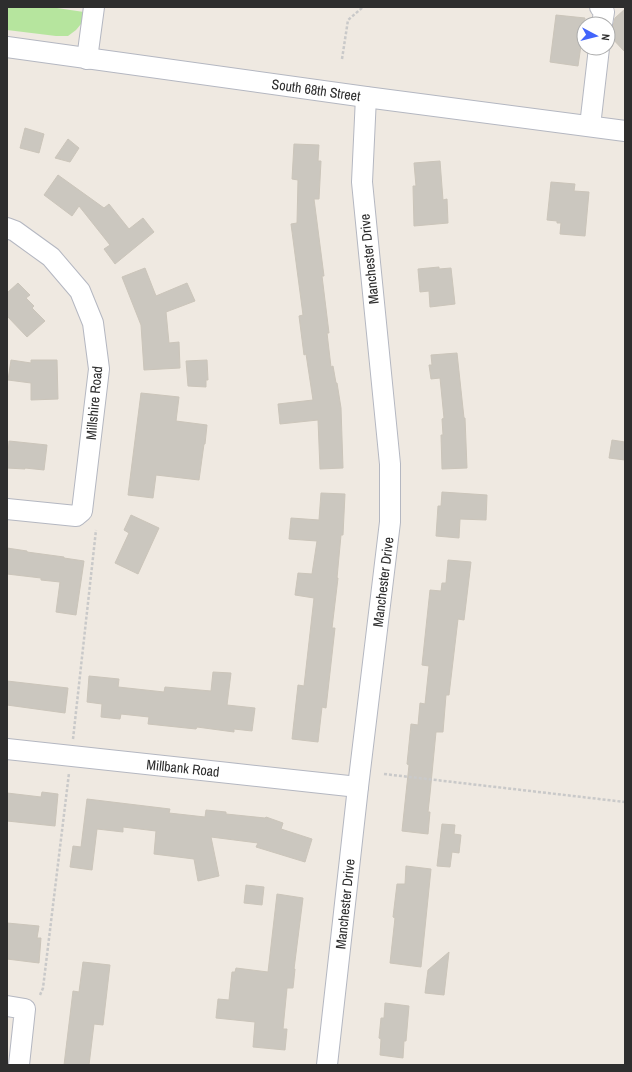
<svg xmlns="http://www.w3.org/2000/svg" width="632" height="1072" viewBox="0 0 632 1072" font-family="'Archivo Narrow',sans-serif">
<rect width="100%" height="100%" fill="#efe9e1"/>
<!-- green -->
<path fill="#b6e59e" d="M 7,7 L 50,7 L 84,12 L 81,24 L 76,30 L 68,36 L 56,36 L 7,30 Z"/>
<!-- building -->
<g fill="#cbc7bf" stroke="#cbc5ba">
<path d="M 625,9 L 625,52 L 609,35 L 613,26 L 615,18 Z"/>
<path d="M 556,15 L 585,18 L 578,66 L 550,62 Z"/>
<path d="M 25,128 L 44,134 L 39,153 L 20,148 Z"/>
<path d="M 68,139 L 79,148 L 70,162 L 55,158 Z"/>
<path d="M 294,144 L 319,145 L 318,161 L 321,161 L 319,199 L 314,199 L 324,276 L 322,276 L 329,333 L 327,333 L 331,367 L 333,366 L 336,383 L 337,383 L 341,408 L 343,468 L 320,469 L 318,420 L 280,424 L 278,404 L 313,400 L 306,354 L 304,355 L 299,316 L 303,315 L 291,224 L 297,223 L 298,180 L 292,179 Z"/>
<path d="M 440,161 L 443,200 L 447,199 L 448,223 L 414,226 L 413,186 L 416,186 L 414,163 Z"/>
<path d="M 58,175 L 104,208 L 109,204 L 129,229 L 143,218 L 154,232 L 115,264 L 104,249 L 110,245 L 79,206 L 72,216 L 44,195 Z"/>
<path d="M 551,182 L 575,184 L 574,191 L 589,192 L 585,236 L 560,234 L 561,223 L 557,223 L 557,221 L 547,220 Z"/>
<path d="M 439,267 L 439,269 L 451,268 L 455,304 L 430,307 L 429,291 L 420,292 L 418,269 Z"/>
<path d="M 145,268 L 156,296 L 187,283 L 195,301 L 166,312 L 169,343 L 179,342 L 180,368 L 144,370 L 141,325 L 122,277 Z"/>
<path d="M 18,283 L 30,295 L 26,298 L 34,306 L 32,308 L 45,321 L 27,337 L 7,316 L 7,293 Z"/>
<path d="M 457,353 L 464,418 L 465,418 L 467,468 L 442,469 L 441,435 L 443,435 L 442,419 L 444,418 L 440,378 L 431,379 L 429,365 L 432,365 L 431,355 Z"/>
<path d="M 11,360 L 31,363 L 31,360 L 57,360 L 58,399 L 31,400 L 31,383 L 8,380 Z"/>
<path d="M 207,360 L 208,380 L 206,380 L 206,387 L 188,386 L 186,361 Z"/>
<path d="M 141,393 L 179,397 L 176,421 L 207,425 L 205,444 L 204,444 L 199,480 L 156,475 L 153,498 L 128,495 Z"/>
<path d="M 612,440 L 625,442 L 625,460 L 609,458 Z"/>
<path d="M 9,441 L 47,445 L 44,470 L 25,468 L 25,469 L 7,468 Z"/>
<path d="M 442,492 L 487,495 L 486,520 L 460,519 L 459,538 L 436,536 L 438,506 L 441,506 Z"/>
<path d="M 321,493 L 345,494 L 343,535 L 341,535 L 337,578 L 338,578 L 332,628 L 335,628 L 326,708 L 322,707 L 318,742 L 292,739 L 298,685 L 304,686 L 314,598 L 295,595 L 298,573 L 312,574 L 317,541 L 289,539 L 291,518 L 319,520 Z"/>
<path d="M 131,515 L 159,528 L 138,574 L 115,563 L 129,533 L 124,530 Z"/>
<path d="M 7,548 L 27,551 L 27,552 L 64,557 L 64,558 L 84,561 L 76,615 L 56,612 L 60,582 L 41,580 L 41,578 L 7,574 Z"/>
<path d="M 448,560 L 471,562 L 464,620 L 458,619 L 449,695 L 446,695 L 443,732 L 436,732 L 430,794 L 428,812 L 430,812 L 428,834 L 402,831 L 409,765 L 407,764 L 411,724 L 418,725 L 420,703 L 425,704 L 429,666 L 422,665 L 430,590 L 441,591 L 442,583 L 446,583 Z"/>
<path d="M 213,672 L 231,673 L 227,705 L 255,708 L 252,731 L 234,729 L 234,732 L 197,727 L 196,729 L 148,724 L 149,717 L 121,714 L 120,719 L 101,717 L 102,704 L 87,702 L 89,676 L 119,679 L 118,687 L 164,692 L 165,687 L 211,691 Z"/>
<path d="M 7,681 L 68,688 L 65,713 L 7,705 Z"/>
<path d="M 42,792 L 58,794 L 55,826 L 7,821 L 7,793 L 41,797 Z"/>
<path d="M 87,799 L 170,809 L 169,813 L 205,817 L 206,810 L 226,812 L 226,814 L 265,818 L 266,817 L 283,823 L 281,829 L 312,839 L 305,862 L 256,847 L 258,843 L 211,837 L 219,876 L 198,881 L 194,859 L 154,854 L 156,831 L 123,827 L 123,832 L 97,829 L 92,870 L 70,867 L 73,846 L 81,847 Z"/>
<path d="M 442,824 L 455,825 L 454,834 L 461,835 L 459,853 L 452,852 L 450,867 L 437,866 Z"/>
<path d="M 406,866 L 431,869 L 421,967 L 390,963 L 395,918 L 393,917 L 397,884 L 405,884 Z"/>
<path d="M 246,885 L 264,887 L 262,905 L 244,903 Z"/>
<path d="M 277,894 L 303,898 L 294,969 L 295,969 L 293,988 L 287,988 L 283,1029 L 287,1029 L 285,1050 L 253,1047 L 255,1022 L 216,1018 L 218,999 L 229,1000 L 232,972 L 235,972 L 236,968 L 268,972 Z"/>
<path d="M 7,923 L 39,926 L 37,938 L 41,938 L 39,963 L 7,959 Z"/>
<path d="M 449,952 L 444,995 L 425,993 L 428,970 Z"/>
<path d="M 83,962 L 110,965 L 103,1025 L 94,1024 L 89,1065 L 64,1065 L 73,991 L 79,992 Z"/>
<path d="M 385,1003 L 409,1006 L 406,1041 L 404,1041 L 403,1058 L 380,1055 L 381,1039 L 379,1038 L 381,1018 L 384,1018 Z"/>
</g>
<g fill="none" stroke-linecap="round" stroke-linejoin="round">
<defs>
<g id="minor">
<path d="M 600,7 L 604,12 L 602,24"/>
<path d="M 7,47 L 366,97 L 625,131"/>
<path d="M 87,59 L 94,7"/>
<path d="M 590,126 L 599,48"/>
<path d="M 7,228 L 15,231 L 51,257 L 80,291 L 93,323 L 99,369 L 82,511 L 76,516 L 7,509"/>
<path d="M 7,749 L 358,787"/>
<path d="M 7,1006 L 25,1009 L 19,1065"/>
<path d="M 327,1065 L 358,787 L 390,522 L 390,464 L 362,182 L 366,97"/>
</g>
</defs>
<!-- minor casing -->
<use href="#minor" stroke="#b4b7c1" stroke-width="22"/>
<!-- path -->
<g stroke="#c9c9c9" stroke-width="2.5" stroke-dasharray="3 2" stroke-linecap="butt">
<path d="M 342,59 L 348,20 L 363,7"/>
<path d="M 73,739 L 96,530"/>
<path d="M 384,774 L 625,802"/>
<path d="M 40,995 L 43,988 L 69,773"/>
</g>
<!-- minor -->
<use href="#minor" stroke="#fff" stroke-width="20"/>
</g>
<g text-anchor="middle" dominant-baseline="central" stroke-width="3" stroke-linejoin="round" paint-order="stroke">
<!-- street labels -->
<g font-size="14" fill="#2e2e2e" stroke="#fff">
<text transform="translate(316 90) rotate(8)">South 68th Street</text>
<text transform="translate(369 259) rotate(-96)">Manchester Drive</text>
<text transform="translate(94 403) rotate(-85)">Millshire Road</text>
<text transform="translate(383 582) rotate(-83)">Manchester Drive</text>
<text transform="translate(183 768) rotate(6)">Millbank Road</text>
<text transform="translate(345 904) rotate(-84)">Manchester Drive</text>
</g>
</g>
<!-- border -->
<rect width="632" height="1072" fill="none" stroke="#2e2e2e" stroke-width="16"/>
<!-- north arrow -->
<g transform="translate(596 36) rotate(97)"><circle r="19" fill="#ffffff" stroke="#ababab"/>
<path d="M0-3L7 15L0 10L-7 15Z" fill="#4264fb"/>
<text y="-6" font-size="11" font-weight="bold" text-anchor="middle" fill="#2e2e2e">N</text>
</g>
</svg>
